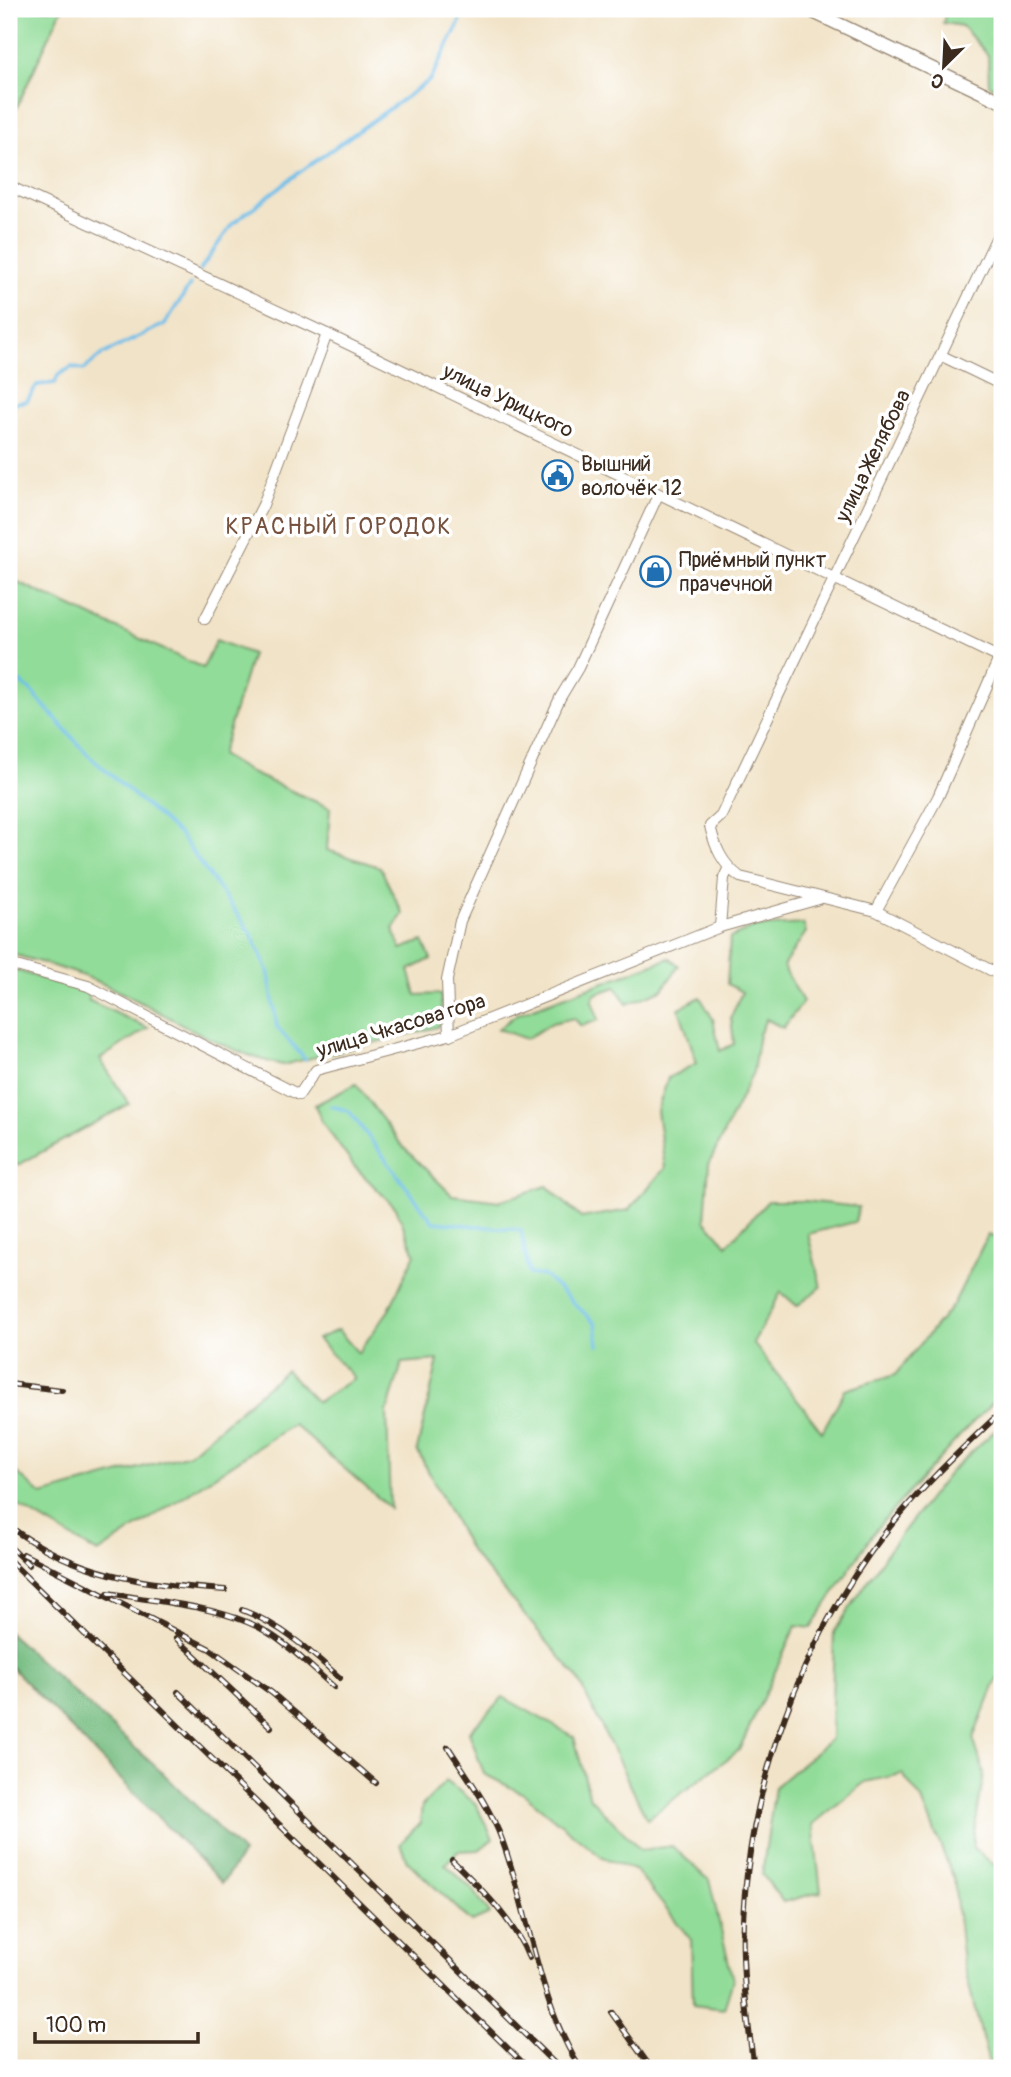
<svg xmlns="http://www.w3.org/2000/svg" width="1011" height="2077" viewBox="0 0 1011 2077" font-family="Pangolin,sans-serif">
<rect width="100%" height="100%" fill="#fff"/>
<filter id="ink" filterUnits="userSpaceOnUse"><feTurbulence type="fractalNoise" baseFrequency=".0143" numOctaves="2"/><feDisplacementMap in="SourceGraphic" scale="14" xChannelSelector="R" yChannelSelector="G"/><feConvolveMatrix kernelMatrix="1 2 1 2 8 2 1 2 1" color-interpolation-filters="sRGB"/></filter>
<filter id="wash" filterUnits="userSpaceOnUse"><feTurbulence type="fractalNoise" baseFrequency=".00686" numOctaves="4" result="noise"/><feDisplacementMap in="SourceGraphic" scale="28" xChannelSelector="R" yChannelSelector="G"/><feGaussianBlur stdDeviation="1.57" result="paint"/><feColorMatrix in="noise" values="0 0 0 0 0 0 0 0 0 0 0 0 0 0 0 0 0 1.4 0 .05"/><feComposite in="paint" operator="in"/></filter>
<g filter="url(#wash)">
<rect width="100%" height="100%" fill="#f1e3c7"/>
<!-- green -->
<g fill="#91dc98" stroke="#66835b" stroke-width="2">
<path d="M 9,9 L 62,9 L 9,124 Z"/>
<path d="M 947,9 L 1002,9 L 1002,91 L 989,85 L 988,55 L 962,26 L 943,23 Z"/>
<path d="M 9,578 L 203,668 L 216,640 L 252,654 L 221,755 L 251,773 L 330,808 L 327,850 L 380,867 L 403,914 L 393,929 L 401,949 L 423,941 L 431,959 L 409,970 L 416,995 L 441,994 L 442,1021 L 437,1027 L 283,1065 C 216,1051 159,1007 96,981 C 68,969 38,962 9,953 Z"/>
<path d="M 803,924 L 806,932 L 783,966 L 803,1002 L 783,1028 L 766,1019 L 759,1034 L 753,1072 L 709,1164 L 705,1220 L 727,1245 L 768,1201 L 805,1201 L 859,1207 L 855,1222 L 808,1234 L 821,1287 L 797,1306 L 781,1292 L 753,1343 L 822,1432 L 845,1390 L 895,1375 L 953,1305 L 988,1235 L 1002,1240 L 1002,1394 L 966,1429 L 876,1529 L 811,1628 L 796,1626 L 739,1750 L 647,1819 L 577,1677 L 471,1552 L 417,1450 L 438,1360 L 402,1363 L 387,1412 L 390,1508 L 293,1424 L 98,1553 L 9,1500 L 9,1466 L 42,1495 L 189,1454 L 286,1370 L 317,1402 L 354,1378 L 317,1339 L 338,1330 L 358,1353 L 389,1310 L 415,1254 L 396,1208 L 354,1166 L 322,1122 L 315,1105 L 356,1084 L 404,1148 L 452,1195 L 500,1201 L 547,1186 L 581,1218 L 629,1210 L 665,1168 L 657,1111 L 668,1078 L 697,1063 L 679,1009 L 700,997 L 713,1019 L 720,1051 L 734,1044 L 731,1017 L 742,992 L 727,984 L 730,938 L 755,927 Z"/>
<path d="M 670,958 L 679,966 L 662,990 L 627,1004 L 616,987 L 595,994 L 592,1001 L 599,1020 L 581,1026 L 574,1018 L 552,1023 L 526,1039 L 498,1029 L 517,1014 Z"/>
<path d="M 9,968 L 88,993 L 88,1000 L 148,1028 L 100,1059 L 129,1104 L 20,1164 L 9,1167 Z"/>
<path d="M 1002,1424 L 1002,1680 L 997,1679 L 973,1738 L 984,1773 L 972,1847 L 1002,1871 L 1002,1923 L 997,1955 L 1002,2068 L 990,2068 L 963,1962 L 954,1879 L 922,1800 L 902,1774 L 865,1782 L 813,1824 L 821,1892 L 783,1902 L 762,1874 L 775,1787 L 831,1739 L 834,1632 L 888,1551 L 950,1472 Z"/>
<path d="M 503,1697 L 574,1737 L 590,1798 L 641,1850 L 672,1846 L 709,1880 L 733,1980 L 724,2009 L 693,2005 L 691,1940 L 636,1871 L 600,1856 L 524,1794 L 484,1774 L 469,1732 Z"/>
<path d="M 446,1781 L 475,1803 L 493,1839 L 479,1850 L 458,1851 L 445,1864 L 474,1891 L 490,1914 L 472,1922 L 407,1861 L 400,1844 L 420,1823 L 422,1806 Z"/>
</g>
<!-- forest -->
<path fill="#74bc80" stroke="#58734f" stroke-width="2" d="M 9,1633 L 168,1778 L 243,1853 L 222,1883 L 9,1665 Z"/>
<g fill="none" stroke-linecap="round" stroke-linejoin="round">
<!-- stream -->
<g stroke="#6ebee9" stroke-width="3.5">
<path d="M 200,270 L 232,224 L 290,179 L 430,80 L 459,24 L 462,9"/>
<path d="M 9,404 L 27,401 L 37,385 L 55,383 L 58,375 L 72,367 L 83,370 L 103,354 L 165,324 L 190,285"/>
<path d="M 9,674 L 29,689 L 89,756 L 180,835 L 250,932 L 268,970 L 277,1027 L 305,1059"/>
<path d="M 331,1106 L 349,1111 L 433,1222 L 521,1230 L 529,1274 L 545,1276 L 596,1324 L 598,1345"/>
</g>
</g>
</g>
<g filter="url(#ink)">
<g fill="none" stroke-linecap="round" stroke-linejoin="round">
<defs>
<g id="minor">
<path d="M 9,186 L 327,334 L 1002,659"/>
<path d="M 1002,226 L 721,816 L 710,826 C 715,847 722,864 740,877 L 876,911 L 1002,976"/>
<path d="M 942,356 L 1002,385"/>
<path d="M 205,619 L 263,505 L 327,334"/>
<path d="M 876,911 L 938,797 L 1001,654"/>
<path d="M 720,927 L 724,878 L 728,869"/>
<path d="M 9,964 L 88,986 L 299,1095 L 316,1070 L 449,1035 L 720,927 L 819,899"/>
<path d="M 449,1035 L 447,980 L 460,921 L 560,698 L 578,668 L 658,495"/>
</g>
<path id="tertiary" d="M 807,9 L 1002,102"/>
</defs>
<!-- minor casing -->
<use href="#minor" stroke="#968672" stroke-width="12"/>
<!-- tertiary casing -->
<use href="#tertiary" stroke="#968672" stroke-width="15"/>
<!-- minor -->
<use href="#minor" stroke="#fff" stroke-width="10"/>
<!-- tertiary -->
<use href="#tertiary" stroke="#fff" stroke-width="12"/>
<defs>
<g id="rail">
<path d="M 9,1384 L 62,1390"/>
<path d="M 9,1526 C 74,1575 146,1585 225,1590"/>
<path d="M 9,1546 L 29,1565"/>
<path d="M 23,1554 L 210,1649 L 272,1693 L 376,1783"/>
<path d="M 9,1560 L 528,2068"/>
<path d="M 108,1593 C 154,1601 204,1605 247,1622 C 280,1635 307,1664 334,1687"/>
<path d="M 242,1610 C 281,1625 309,1650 340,1678"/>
<path d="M 176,1638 L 271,1727"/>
<path d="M 178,1692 L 559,2068"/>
<path d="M 448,1747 C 467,1776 490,1807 502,1840 C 530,1915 537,1999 580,2068"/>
<path d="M 452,1860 C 481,1889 513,1919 529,1958"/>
<path d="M 611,2012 L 651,2068"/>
<path d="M 754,2068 C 747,2020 741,1969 743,1920 C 750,1784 801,1641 885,1533 C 920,1488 961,1450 1002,1411"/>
</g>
</defs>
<!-- rail casing -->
<use href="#rail" stroke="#3b2a1e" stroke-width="6"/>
<!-- rail -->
<use href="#rail" stroke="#fff" stroke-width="3.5" stroke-dasharray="10" stroke-linecap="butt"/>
</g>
</g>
<!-- icons -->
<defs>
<symbol id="civic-ring" viewBox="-11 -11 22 22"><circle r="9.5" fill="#fff" stroke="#1f6fb2" stroke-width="1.5"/><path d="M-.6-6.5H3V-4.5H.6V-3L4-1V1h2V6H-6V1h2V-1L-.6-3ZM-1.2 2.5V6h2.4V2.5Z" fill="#1f6fb2"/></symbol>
<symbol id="shop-ring" viewBox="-11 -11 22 22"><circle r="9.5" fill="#fff" stroke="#1f6fb2" stroke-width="1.5"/><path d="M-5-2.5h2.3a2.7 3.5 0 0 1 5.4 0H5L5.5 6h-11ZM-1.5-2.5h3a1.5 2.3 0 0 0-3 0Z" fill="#1f6fb2"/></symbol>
</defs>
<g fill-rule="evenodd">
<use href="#civic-ring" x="540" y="458" width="35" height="35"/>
<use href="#shop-ring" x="638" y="554" width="35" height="35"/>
</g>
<g text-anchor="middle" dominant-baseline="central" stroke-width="7" stroke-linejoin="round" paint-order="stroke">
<!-- street labels -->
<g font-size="21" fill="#3b2a1e" stroke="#fff">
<text transform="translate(508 401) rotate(26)">улица Урицкого</text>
<text transform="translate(873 456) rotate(-64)">улица Желябова</text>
<text transform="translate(401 1026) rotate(-17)">улица Чкасова гора</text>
</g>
<!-- poi labels -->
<g font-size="21" fill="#3b2a1e" stroke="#fff" text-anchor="start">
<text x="581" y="464">Вышний<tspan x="581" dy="24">волочёк 12</tspan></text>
<text x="679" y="560">Приёмный пункт<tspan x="679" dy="24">прачечной</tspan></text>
</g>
<!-- neighbourhood labels -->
<g font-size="23" letter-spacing="2" fill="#75503c" stroke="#fff">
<text x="339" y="526">КРАСНЫЙ ГОРОДОК</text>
</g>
</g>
<!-- margin -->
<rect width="1011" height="2077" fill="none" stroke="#fff" stroke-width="35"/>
<!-- north arrow -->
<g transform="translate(944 66) rotate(204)" stroke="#ffffff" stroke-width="5" paint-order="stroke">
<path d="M0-5L12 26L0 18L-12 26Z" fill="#3b2a1e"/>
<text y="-10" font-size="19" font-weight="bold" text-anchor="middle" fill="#3b2a1e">С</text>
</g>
<!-- scale -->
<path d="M35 2032v10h163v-10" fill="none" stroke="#3b2a1e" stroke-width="3.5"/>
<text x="46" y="2032" font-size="21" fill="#3b2a1e" stroke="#ffffff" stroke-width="5" paint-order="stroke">100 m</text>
</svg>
